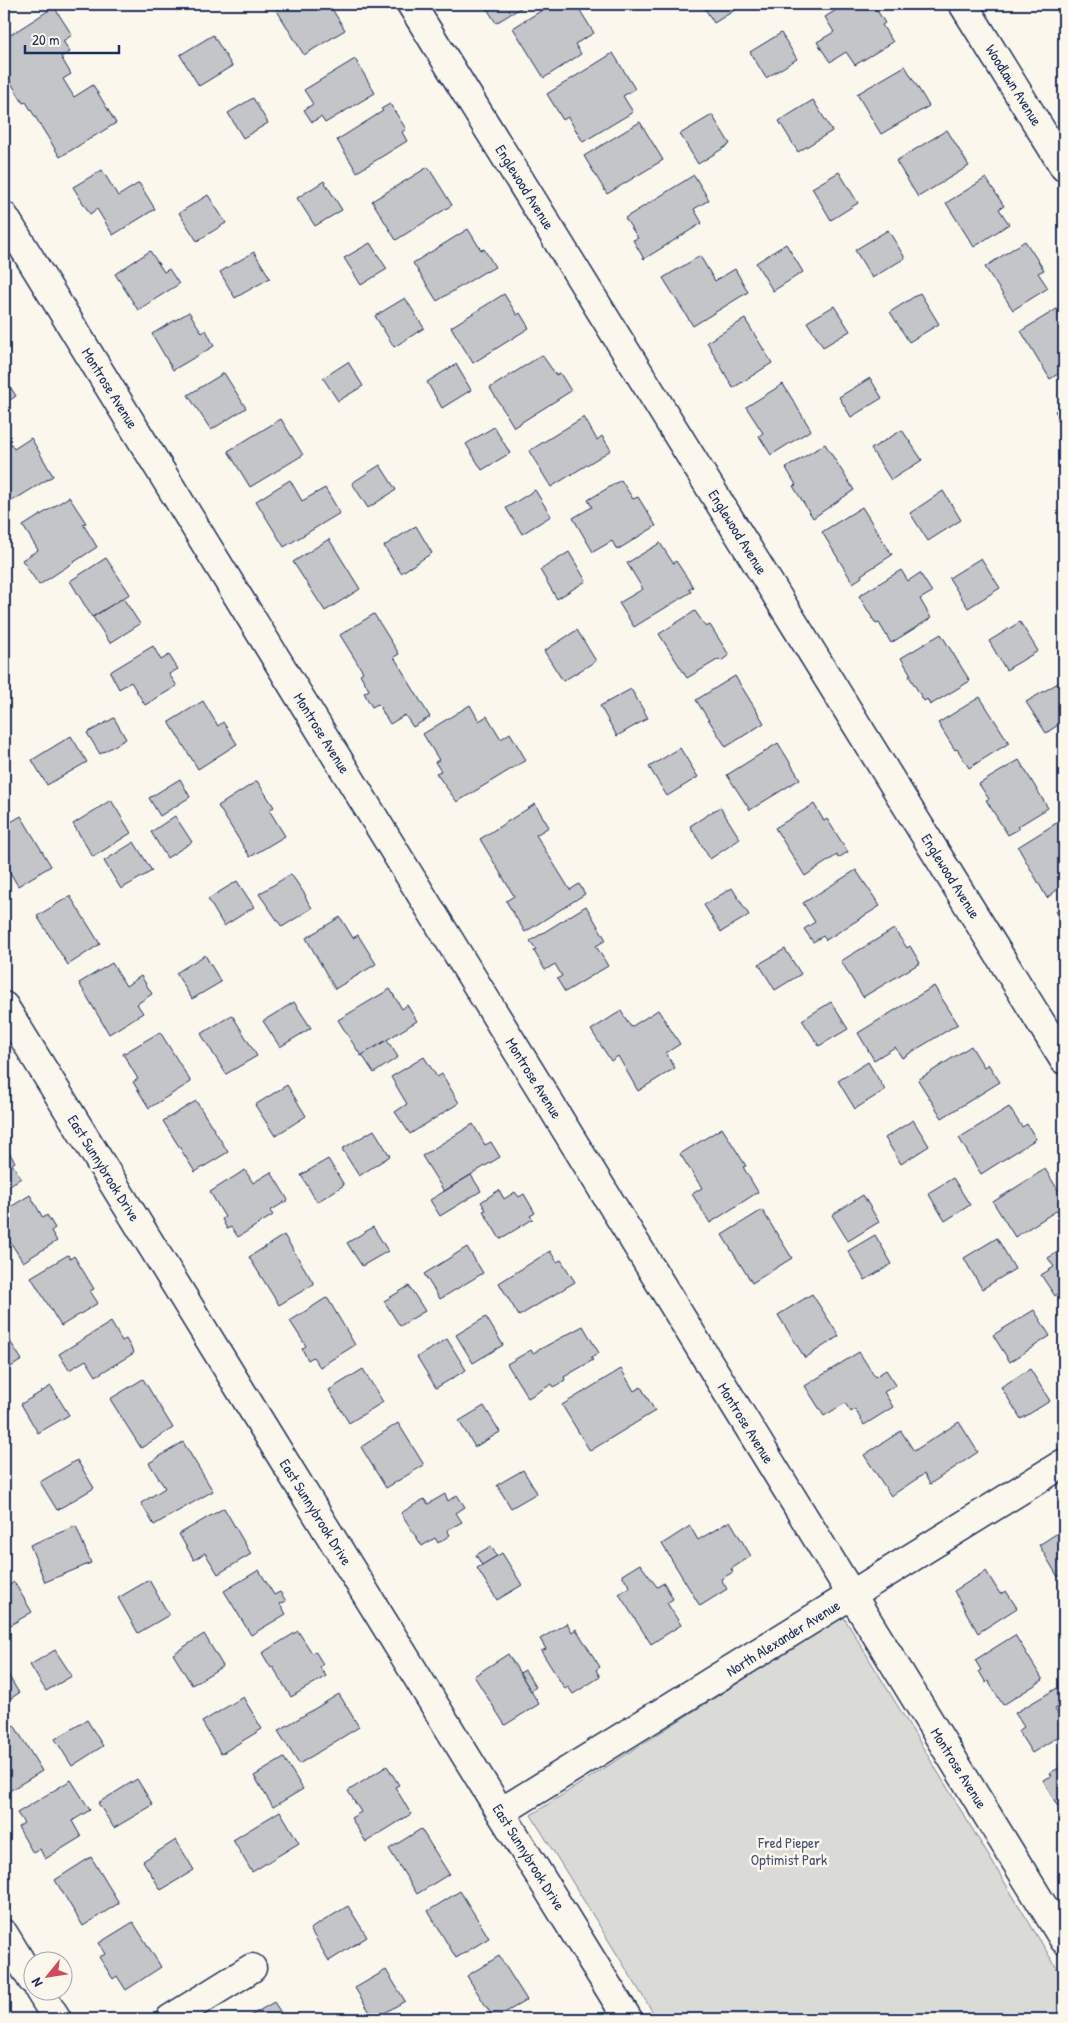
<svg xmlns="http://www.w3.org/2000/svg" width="1068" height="2023" viewBox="0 0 1068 2023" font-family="'Patrick Hand',sans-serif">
<rect width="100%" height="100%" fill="#fbf7ec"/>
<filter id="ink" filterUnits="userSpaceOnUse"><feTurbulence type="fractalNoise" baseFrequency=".02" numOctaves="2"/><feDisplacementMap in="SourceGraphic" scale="10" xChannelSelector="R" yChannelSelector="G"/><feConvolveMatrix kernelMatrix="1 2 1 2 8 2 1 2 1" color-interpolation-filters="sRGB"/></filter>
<g filter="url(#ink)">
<!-- green -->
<path fill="#dadad7" stroke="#7a849a" d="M 843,1616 L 1064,1980 L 1064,2019 L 657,2019 L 531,1815 Z"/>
<!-- building -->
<g fill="#c3c5c9" stroke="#1b2f5e">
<path d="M 284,4 L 329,4 L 345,30 L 304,55 L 276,9 Z"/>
<path d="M 484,4 L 527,4 L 496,23 Z"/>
<path d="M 552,4 L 576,4 L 594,33 L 575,44 L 581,54 L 544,78 L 513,28 Z"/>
<path d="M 702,4 L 743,4 L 743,5 L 714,23 Z"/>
<path d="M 846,4 L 873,4 L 885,23 L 882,25 L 893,42 L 855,65 L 846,52 L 830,62 L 817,42 L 834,32 L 825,17 Z"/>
<path d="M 54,7 L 72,35 L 63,41 L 70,52 L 61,57 L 71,74 L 63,79 L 74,97 L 93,85 L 116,123 L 60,157 L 26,102 L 23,103 L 4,71 L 4,39 Z"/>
<path d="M 781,33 L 797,59 L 766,78 L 750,52 Z"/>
<path d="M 213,35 L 232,66 L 199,86 L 180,55 Z"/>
<path d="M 613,53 L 635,89 L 623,96 L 633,112 L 583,142 L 568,117 L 563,120 L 547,94 Z"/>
<path d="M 355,59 L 375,93 L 325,123 L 321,117 L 312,122 L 304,110 L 313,104 L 304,90 Z"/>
<path d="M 905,66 L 929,106 L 881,134 L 857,94 Z"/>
<path d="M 253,98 L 268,123 L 243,138 L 228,113 Z"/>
<path d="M 813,100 L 832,131 L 798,152 L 779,121 Z"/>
<path d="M 390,104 L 406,129 L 402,132 L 407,141 L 357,172 L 337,140 L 383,111 L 381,109 Z"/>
<path d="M 712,115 L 730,144 L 698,164 L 680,134 Z"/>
<path d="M 640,122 L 663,160 L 607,194 L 584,156 Z"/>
<path d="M 947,130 L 969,166 L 918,197 L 896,161 Z"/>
<path d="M 428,167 L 452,205 L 396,240 L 372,201 Z"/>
<path d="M 102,170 L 118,196 L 139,183 L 155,209 L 113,235 L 97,209 L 90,214 L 73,187 Z"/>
<path d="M 839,172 L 858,203 L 831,220 L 812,188 Z"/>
<path d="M 694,175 L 709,200 L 694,209 L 702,223 L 644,259 L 633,240 L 638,238 L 625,218 Z"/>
<path d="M 986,178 L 1004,206 L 999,209 L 1009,224 L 974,247 L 946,203 Z"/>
<path d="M 324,181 L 342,210 L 315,226 L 297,198 Z"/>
<path d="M 208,195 L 226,223 L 197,241 L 179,213 Z"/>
<path d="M 468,229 L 481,250 L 484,249 L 495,267 L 486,272 L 486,271 L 437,301 L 413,263 Z"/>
<path d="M 888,230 L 905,258 L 872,278 L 855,250 Z"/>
<path d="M 1025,241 L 1044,270 L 1038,273 L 1048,288 L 1013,310 L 985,267 Z"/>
<path d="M 370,243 L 387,269 L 361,285 L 344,258 Z"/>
<path d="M 786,244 L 803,272 L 773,291 L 756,263 Z"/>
<path d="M 150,251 L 164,272 L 169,269 L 179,284 L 138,310 L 115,274 Z"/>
<path d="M 254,252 L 270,278 L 235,298 L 220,272 Z"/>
<path d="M 700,256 L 715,281 L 735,269 L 748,292 L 693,326 L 663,278 Z"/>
<path d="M 920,293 L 939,324 L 909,342 L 890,312 Z"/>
<path d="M 504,294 L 517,315 L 520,313 L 529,328 L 473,363 L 451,327 Z"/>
<path d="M 405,298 L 424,328 L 394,347 L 375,316 Z"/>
<path d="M 834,306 L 850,331 L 823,347 L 807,322 Z"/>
<path d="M 1060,307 L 1064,314 L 1064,370 L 1050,379 L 1021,331 Z"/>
<path d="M 189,312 L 202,333 L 206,330 L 214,346 L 173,370 L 152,334 Z"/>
<path d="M 745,319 L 772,363 L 733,388 L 707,342 Z"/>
<path d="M 542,355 L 556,375 L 560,373 L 571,391 L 514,427 L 490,388 Z"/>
<path d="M 348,362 L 363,386 L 338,401 L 323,378 Z"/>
<path d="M 456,364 L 471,390 L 442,408 L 427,382 Z"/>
<path d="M 224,373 L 246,408 L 211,430 L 188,395 Z"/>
<path d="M 4,377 L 16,396 L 4,404 Z"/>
<path d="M 870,378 L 882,398 L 851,417 L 839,397 Z"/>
<path d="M 783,384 L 811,430 L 771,455 L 759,436 L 763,433 L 746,407 Z"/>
<path d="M 1064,406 L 1064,426 L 1055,411 Z"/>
<path d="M 584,417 L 597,440 L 602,436 L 611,450 L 551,487 L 529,451 Z"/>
<path d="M 281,419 L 303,455 L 250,487 L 228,451 Z"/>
<path d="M 494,427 L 510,453 L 482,470 L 466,444 Z"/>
<path d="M 902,430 L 922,460 L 891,480 L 871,449 Z"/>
<path d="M 4,432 L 14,449 L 31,438 L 53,476 L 4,506 Z"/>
<path d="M 825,444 L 854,490 L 813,518 L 793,486 L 796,485 L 786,468 Z"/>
<path d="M 380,465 L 396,490 L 368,508 L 352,483 Z"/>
<path d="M 290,480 L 302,501 L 325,488 L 340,513 L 284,547 L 256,501 Z"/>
<path d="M 621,480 L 633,499 L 638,497 L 656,526 L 617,550 L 612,541 L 593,552 L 573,518 L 592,507 L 588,500 Z"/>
<path d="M 535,490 L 551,516 L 522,534 L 506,508 Z"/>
<path d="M 943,491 L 961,520 L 928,541 L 910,513 Z"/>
<path d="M 69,497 L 86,523 L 83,524 L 97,547 L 39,585 L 22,560 L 38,550 L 23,526 Z"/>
<path d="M 862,507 L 892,555 L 861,575 L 862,577 L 853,583 L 822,532 Z"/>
<path d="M 416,526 L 432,553 L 401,573 L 384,546 Z"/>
<path d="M 329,539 L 360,589 L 325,611 L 293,562 Z"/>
<path d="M 660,543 L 673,563 L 676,561 L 693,587 L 689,589 L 691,592 L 634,627 L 619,603 L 643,589 L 627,563 Z"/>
<path d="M 569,552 L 586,581 L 557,599 L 540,570 Z"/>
<path d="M 106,558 L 130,594 L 92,617 L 70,581 Z"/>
<path d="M 981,558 L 1000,588 L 968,608 L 949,578 Z"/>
<path d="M 901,570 L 908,581 L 920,573 L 932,592 L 920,599 L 931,618 L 891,643 L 879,623 L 876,624 L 859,596 Z"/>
<path d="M 123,598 L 140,624 L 110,643 L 93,617 Z"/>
<path d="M 695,611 L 706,627 L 710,625 L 729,655 L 721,661 L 719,659 L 687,678 L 659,634 Z"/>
<path d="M 374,614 L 399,654 L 394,657 L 430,717 L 413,727 L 405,715 L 390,724 L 378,704 L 372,707 L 364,693 L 369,690 L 360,674 L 363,672 L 340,635 Z"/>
<path d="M 1020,622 L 1038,651 L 1006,670 L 989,641 Z"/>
<path d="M 577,630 L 596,661 L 563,681 L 544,651 Z"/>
<path d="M 941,634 L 970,681 L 930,705 L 927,699 L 924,701 L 909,676 L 911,675 L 901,658 Z"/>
<path d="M 153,646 L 161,660 L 169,655 L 178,669 L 169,674 L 177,686 L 145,705 L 131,682 L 119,689 L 110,672 Z"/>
<path d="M 735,676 L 764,723 L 726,747 L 696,700 Z"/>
<path d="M 1058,683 L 1064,694 L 1064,721 L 1046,733 L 1026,702 Z"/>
<path d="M 631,689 L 648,718 L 617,736 L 600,706 Z"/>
<path d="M 980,697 L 1009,743 L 969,768 L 957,749 L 955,750 L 938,723 Z"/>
<path d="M 203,701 L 218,726 L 223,722 L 237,744 L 198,769 L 169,722 Z"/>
<path d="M 470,705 L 479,721 L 487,716 L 501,739 L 510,733 L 526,760 L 457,802 L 436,773 L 441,771 L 435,762 L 439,760 L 423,734 Z"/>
<path d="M 114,718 L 126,739 L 100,754 L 87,733 Z"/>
<path d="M 71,736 L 87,762 L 47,785 L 32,760 Z"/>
<path d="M 778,743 L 800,779 L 750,810 L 727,775 Z"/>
<path d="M 680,748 L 698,777 L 667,796 L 649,767 Z"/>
<path d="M 1019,760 L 1048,808 L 1017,827 L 1019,829 L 1008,835 L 986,800 L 989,799 L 979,784 Z"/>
<path d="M 180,779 L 190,797 L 160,816 L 149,798 Z"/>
<path d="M 4,781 L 10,791 L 4,794 Z"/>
<path d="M 257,781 L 274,807 L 269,810 L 285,836 L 250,857 L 218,806 Z"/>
<path d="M 111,800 L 131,833 L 93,857 L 73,824 Z"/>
<path d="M 535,804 L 549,827 L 536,835 L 570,890 L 579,884 L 585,894 L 525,932 L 506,901 L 514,896 L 480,839 Z"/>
<path d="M 814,804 L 824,821 L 827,819 L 848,852 L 838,858 L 837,855 L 805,876 L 775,828 Z"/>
<path d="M 720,807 L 740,839 L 710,859 L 690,826 Z"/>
<path d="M 21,816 L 51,866 L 18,886 L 4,862 L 4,826 Z"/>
<path d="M 175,816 L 192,842 L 167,858 L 151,832 Z"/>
<path d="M 1058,822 L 1064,833 L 1064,884 L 1047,898 L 1018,847 Z"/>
<path d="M 134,842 L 152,871 L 121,889 L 104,861 Z"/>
<path d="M 856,870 L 880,906 L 826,940 L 823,936 L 813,942 L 804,929 L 815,922 L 803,903 Z"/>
<path d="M 291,874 L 306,896 L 305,897 L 312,908 L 282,927 L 259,894 Z"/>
<path d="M 237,881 L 254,907 L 224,926 L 208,899 Z"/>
<path d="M 732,888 L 749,915 L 721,932 L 704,905 Z"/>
<path d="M 70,896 L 100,944 L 68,965 L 37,916 Z"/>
<path d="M 586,906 L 606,940 L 596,946 L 608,966 L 565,992 L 557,979 L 562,976 L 555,964 L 545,970 L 534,951 L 536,949 L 530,941 Z"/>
<path d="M 1064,906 L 1064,924 L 1056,911 Z"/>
<path d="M 340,917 L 353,938 L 358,935 L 376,964 L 335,989 L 306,938 Z"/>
<path d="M 894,929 L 907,948 L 910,946 L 920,963 L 863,997 L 841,961 Z"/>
<path d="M 785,949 L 801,974 L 775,990 L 759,964 Z"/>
<path d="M 205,955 L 221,982 L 192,999 L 176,973 Z"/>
<path d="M 112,963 L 126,986 L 141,976 L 152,994 L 137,1004 L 143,1013 L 109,1034 L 79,983 Z"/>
<path d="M 934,986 L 958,1024 L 902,1058 L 895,1047 L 874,1060 L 858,1033 Z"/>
<path d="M 390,989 L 402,1009 L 407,1005 L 417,1021 L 361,1056 L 338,1020 Z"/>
<path d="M 294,1002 L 311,1028 L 280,1047 L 263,1021 Z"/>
<path d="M 831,1002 L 848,1029 L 819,1046 L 802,1020 Z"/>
<path d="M 658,1010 L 680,1044 L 666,1053 L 675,1068 L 638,1091 L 618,1056 L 611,1061 L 591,1030 L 621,1011 L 631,1027 Z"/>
<path d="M 232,1015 L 257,1056 L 226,1074 L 201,1034 Z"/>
<path d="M 160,1032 L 191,1082 L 149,1108 L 133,1082 L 138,1079 L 123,1054 Z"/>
<path d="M 387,1040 L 398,1057 L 374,1073 L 362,1055 Z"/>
<path d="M 971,1046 L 984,1067 L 988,1064 L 1000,1082 L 942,1118 L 918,1080 Z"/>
<path d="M 424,1057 L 437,1077 L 442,1074 L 459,1103 L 410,1134 L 395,1112 L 407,1104 L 391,1077 Z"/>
<path d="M 868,1062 L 885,1090 L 855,1109 L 838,1081 Z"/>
<path d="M 287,1085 L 306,1116 L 275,1136 L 255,1105 Z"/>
<path d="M 196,1101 L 228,1152 L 195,1172 L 163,1121 Z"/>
<path d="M 1009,1107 L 1022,1127 L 1027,1124 L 1036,1139 L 981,1174 L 959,1138 Z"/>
<path d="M 913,1120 L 929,1146 L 901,1164 L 885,1138 Z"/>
<path d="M 473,1124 L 485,1145 L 491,1142 L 500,1157 L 444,1191 L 422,1156 Z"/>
<path d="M 722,1128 L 746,1166 L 743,1167 L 758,1192 L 710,1223 L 692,1194 L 702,1188 L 680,1154 Z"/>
<path d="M 374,1130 L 390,1156 L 359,1176 L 342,1149 Z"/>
<path d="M 4,1144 L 15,1162 L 12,1164 L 21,1178 L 4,1189 Z"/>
<path d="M 328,1159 L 344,1185 L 317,1202 L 301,1175 Z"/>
<path d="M 1045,1169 L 1058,1190 L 1062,1188 L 1064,1192 L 1064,1206 L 1015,1237 L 993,1202 Z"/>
<path d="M 245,1170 L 253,1183 L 271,1172 L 288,1200 L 270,1211 L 273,1215 L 238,1237 L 231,1227 L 227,1229 L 222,1219 L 225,1217 L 210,1192 Z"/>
<path d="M 471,1175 L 481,1191 L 440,1216 L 430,1200 Z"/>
<path d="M 953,1178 L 970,1205 L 945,1221 L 928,1193 Z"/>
<path d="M 499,1190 L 504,1199 L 515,1192 L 519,1197 L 524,1194 L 535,1213 L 530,1216 L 533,1219 L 500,1239 L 483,1211 L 486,1210 L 481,1202 Z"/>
<path d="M 30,1195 L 43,1218 L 47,1215 L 55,1228 L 51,1231 L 57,1241 L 23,1262 L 4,1232 L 4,1211 Z"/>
<path d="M 863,1195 L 879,1222 L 848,1241 L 832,1215 Z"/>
<path d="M 762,1210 L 792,1258 L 752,1283 L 722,1235 Z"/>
<path d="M 373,1227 L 388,1251 L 362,1266 L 347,1243 Z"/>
<path d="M 284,1235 L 314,1284 L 279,1305 L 249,1257 Z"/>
<path d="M 875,1235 L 892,1264 L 865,1280 L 848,1251 Z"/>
<path d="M 997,1238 L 1015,1269 L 982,1289 L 964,1258 Z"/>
<path d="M 467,1247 L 483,1273 L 440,1299 L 424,1274 Z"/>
<path d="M 1064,1248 L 1064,1289 L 1055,1296 L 1041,1275 L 1054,1267 L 1048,1258 Z"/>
<path d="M 550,1251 L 557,1262 L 561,1260 L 575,1282 L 519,1316 L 499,1283 Z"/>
<path d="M 68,1255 L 70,1259 L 74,1256 L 94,1289 L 90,1291 L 98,1303 L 61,1326 L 31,1277 Z"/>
<path d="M 409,1286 L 425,1311 L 400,1326 L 384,1301 Z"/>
<path d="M 812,1294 L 839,1336 L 805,1358 L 778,1315 Z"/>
<path d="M 326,1298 L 328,1299 L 355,1345 L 320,1367 L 313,1357 L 308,1360 L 302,1349 L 306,1346 L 290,1321 Z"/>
<path d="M 1034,1310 L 1050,1336 L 1010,1362 L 993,1335 Z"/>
<path d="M 486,1317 L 503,1345 L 473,1363 L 456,1335 Z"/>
<path d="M 111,1322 L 122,1341 L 126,1339 L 134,1353 L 96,1376 L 86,1360 L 69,1370 L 59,1354 Z"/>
<path d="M 583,1326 L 599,1353 L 591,1358 L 593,1360 L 564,1377 L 565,1380 L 554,1387 L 552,1384 L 528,1398 L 507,1364 L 531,1350 L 533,1353 Z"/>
<path d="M 4,1332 L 22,1360 L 4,1371 Z"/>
<path d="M 447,1339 L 466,1370 L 436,1388 L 417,1357 Z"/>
<path d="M 859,1352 L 875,1377 L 886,1370 L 896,1385 L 884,1392 L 893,1407 L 864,1425 L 855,1409 L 851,1412 L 845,1403 L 824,1416 L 805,1386 Z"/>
<path d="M 363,1369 L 383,1402 L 349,1423 L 329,1390 Z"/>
<path d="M 621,1369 L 634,1391 L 641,1387 L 655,1411 L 590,1451 L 562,1405 Z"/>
<path d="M 1030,1369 L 1050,1401 L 1021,1419 L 1001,1387 Z"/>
<path d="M 143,1379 L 173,1428 L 141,1448 L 110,1399 Z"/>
<path d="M 51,1386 L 69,1415 L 38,1433 L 21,1404 Z"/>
<path d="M 484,1406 L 500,1432 L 475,1447 L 459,1421 Z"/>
<path d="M 959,1422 L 978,1452 L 930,1484 L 924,1474 L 891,1496 L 864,1455 L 901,1431 L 914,1451 Z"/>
<path d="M 398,1423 L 424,1465 L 386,1488 L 361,1447 Z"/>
<path d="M 183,1442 L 213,1491 L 154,1525 L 141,1503 L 165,1488 L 149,1463 Z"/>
<path d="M 77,1460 L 94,1488 L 57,1510 L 40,1482 Z"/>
<path d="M 523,1470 L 537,1493 L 511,1508 L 497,1485 Z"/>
<path d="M 445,1494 L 448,1501 L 457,1495 L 465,1507 L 456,1513 L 462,1522 L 447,1530 L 450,1535 L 438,1543 L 435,1538 L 422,1546 L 401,1513 L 424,1499 L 428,1504 Z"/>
<path d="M 224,1508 L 251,1554 L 218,1574 L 205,1553 L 194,1560 L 179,1534 Z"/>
<path d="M 730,1521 L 751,1556 L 731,1569 L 733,1572 L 721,1579 L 727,1589 L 700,1606 L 662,1544 L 690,1526 L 698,1540 Z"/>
<path d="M 76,1526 L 91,1563 L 45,1582 L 30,1545 Z"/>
<path d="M 1064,1529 L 1064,1573 L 1058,1577 L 1039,1545 Z"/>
<path d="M 491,1546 L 497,1556 L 482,1565 L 476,1555 Z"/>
<path d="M 502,1553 L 522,1585 L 497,1600 L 477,1568 Z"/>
<path d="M 640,1564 L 657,1587 L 664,1583 L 673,1599 L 667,1603 L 681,1625 L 651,1644 L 619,1594 L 630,1587 L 622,1575 Z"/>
<path d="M 259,1570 L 274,1595 L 280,1592 L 286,1601 L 280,1604 L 286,1614 L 251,1635 L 224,1591 Z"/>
<path d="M 986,1571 L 1000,1594 L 1006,1591 L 1017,1608 L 978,1633 L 954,1591 Z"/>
<path d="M 149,1580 L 169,1615 L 138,1633 L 118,1598 Z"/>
<path d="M 14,1582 L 32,1612 L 4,1629 L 4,1589 Z"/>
<path d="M 567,1623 L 572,1632 L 576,1629 L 600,1667 L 596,1670 L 600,1677 L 573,1694 L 568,1687 L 565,1689 L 541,1651 L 546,1649 L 540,1639 Z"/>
<path d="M 298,1631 L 312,1653 L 315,1651 L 323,1664 L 320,1667 L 326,1676 L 291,1697 L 273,1667 L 271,1668 L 262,1653 Z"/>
<path d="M 204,1634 L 223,1666 L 192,1685 L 173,1654 Z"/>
<path d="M 1015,1635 L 1043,1680 L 1003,1705 L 988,1681 L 986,1683 L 979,1671 L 981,1670 L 975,1660 Z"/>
<path d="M 55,1650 L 72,1676 L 46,1691 L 30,1665 Z"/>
<path d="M 508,1654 L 539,1704 L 505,1725 L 474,1676 Z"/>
<path d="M 4,1668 L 19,1693 L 5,1702 L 6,1704 L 4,1705 Z"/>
<path d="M 525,1670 L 536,1687 L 531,1691 L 520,1673 Z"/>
<path d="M 1059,1687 L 1064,1696 L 1064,1704 L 1055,1709 L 1064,1725 L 1064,1733 L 1032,1753 L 1018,1731 L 1024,1727 L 1015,1713 Z"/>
<path d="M 339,1694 L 359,1727 L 299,1764 L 278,1731 Z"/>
<path d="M 243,1697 L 262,1729 L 221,1754 L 202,1722 Z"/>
<path d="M 87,1720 L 103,1746 L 72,1766 L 55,1739 Z"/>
<path d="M 14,1725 L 42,1771 L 6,1793 L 4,1789 L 4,1731 Z"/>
<path d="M 284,1758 L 303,1789 L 273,1807 L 254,1776 Z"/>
<path d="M 1064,1765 L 1064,1803 L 1058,1807 L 1043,1780 L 1052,1776 L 1050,1773 Z"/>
<path d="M 387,1766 L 399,1785 L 395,1787 L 411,1814 L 366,1842 L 351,1818 L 361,1812 L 348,1791 Z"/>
<path d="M 137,1779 L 153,1805 L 114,1828 L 98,1803 Z"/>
<path d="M 71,1780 L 90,1810 L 72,1821 L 81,1837 L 45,1859 L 40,1849 L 33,1853 L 18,1827 L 24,1823 L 17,1813 Z"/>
<path d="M 280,1811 L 299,1843 L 252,1872 L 233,1840 Z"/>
<path d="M 421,1829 L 449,1874 L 417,1894 L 389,1849 Z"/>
<path d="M 176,1840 L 194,1870 L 161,1890 L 143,1861 Z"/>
<path d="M 91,1857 L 119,1903 L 83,1926 L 55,1880 Z"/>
<path d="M 460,1891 L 489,1938 L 456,1958 L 428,1911 Z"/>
<path d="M 348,1906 L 367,1937 L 329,1961 L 310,1929 Z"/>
<path d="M 133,1922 L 161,1967 L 126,1990 L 117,1976 L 113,1979 L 99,1957 L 106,1954 L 99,1943 Z"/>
<path d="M 499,1956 L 527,2000 L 494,2019 L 467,1976 Z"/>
<path d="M 386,1970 L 405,2001 L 374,2019 L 355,1988 Z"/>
<path d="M 274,2002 L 285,2019 L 245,2019 Z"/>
</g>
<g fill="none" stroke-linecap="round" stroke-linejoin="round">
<defs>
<g id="minor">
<path d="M 411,4 L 1064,1060"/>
<path d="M 963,4 L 1064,167"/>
<path d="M 4,216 L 1064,1940"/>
<path d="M 4,1006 L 628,2019"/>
<path d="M 501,1812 L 1064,1463"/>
<path d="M 4,1934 L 32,1980"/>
<path d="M 39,1990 L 57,2019"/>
<path d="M 170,2019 L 252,1968"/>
</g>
</defs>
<!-- minor casing -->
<use href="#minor" stroke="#1b2f5e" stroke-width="31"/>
<!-- minor -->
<use href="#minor" stroke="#fbf7ec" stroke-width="28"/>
</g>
</g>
<g text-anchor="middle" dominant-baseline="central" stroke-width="5" stroke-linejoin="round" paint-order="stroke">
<!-- street labels -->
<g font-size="15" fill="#1b2f5e" stroke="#fbf7ec">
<text transform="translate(1014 85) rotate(58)">Woodlawn Avenue</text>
<text transform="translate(525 187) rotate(58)">Englewood Avenue</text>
<text transform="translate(110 388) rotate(58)">Montrose Avenue</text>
<text transform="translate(738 532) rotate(58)">Englewood Avenue</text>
<text transform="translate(322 733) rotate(58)">Montrose Avenue</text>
<text transform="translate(951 876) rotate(58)">Englewood Avenue</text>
<text transform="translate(534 1078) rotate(58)">Montrose Avenue</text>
<text transform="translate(104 1168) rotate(58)">East Sunnybrook Drive</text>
<text transform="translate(746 1423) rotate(58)">Montrose Avenue</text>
<text transform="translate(316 1512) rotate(58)">East Sunnybrook Drive</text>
<text transform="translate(783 1638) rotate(-32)">North Alexander Avenue</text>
<text transform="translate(959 1768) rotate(58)">Montrose Avenue</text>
<text transform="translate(529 1857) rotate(58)">East Sunnybrook Drive</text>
</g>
<!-- park labels -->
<g font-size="15" fill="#415176" stroke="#fbf7ec">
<text x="789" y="1842">Fred Pieper<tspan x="789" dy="17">Optimist Park</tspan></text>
</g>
</g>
<!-- margin -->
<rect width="1068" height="2023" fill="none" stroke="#fbf7ec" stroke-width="20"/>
<rect x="10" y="10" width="1048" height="2003" fill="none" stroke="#1b2f5e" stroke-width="2" filter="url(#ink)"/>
<!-- north arrow -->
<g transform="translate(48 1976) rotate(240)"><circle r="24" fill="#fbf7ec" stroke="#a1a7b3"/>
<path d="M0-4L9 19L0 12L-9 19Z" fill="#d1495b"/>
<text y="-8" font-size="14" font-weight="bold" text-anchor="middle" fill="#1b2f5e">N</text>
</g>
<!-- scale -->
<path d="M25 45v8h94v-8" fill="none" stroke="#1b2f5e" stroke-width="2.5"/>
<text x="32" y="45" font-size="15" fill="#1b2f5e" stroke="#fbf7ec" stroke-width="4" paint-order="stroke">20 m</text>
</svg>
